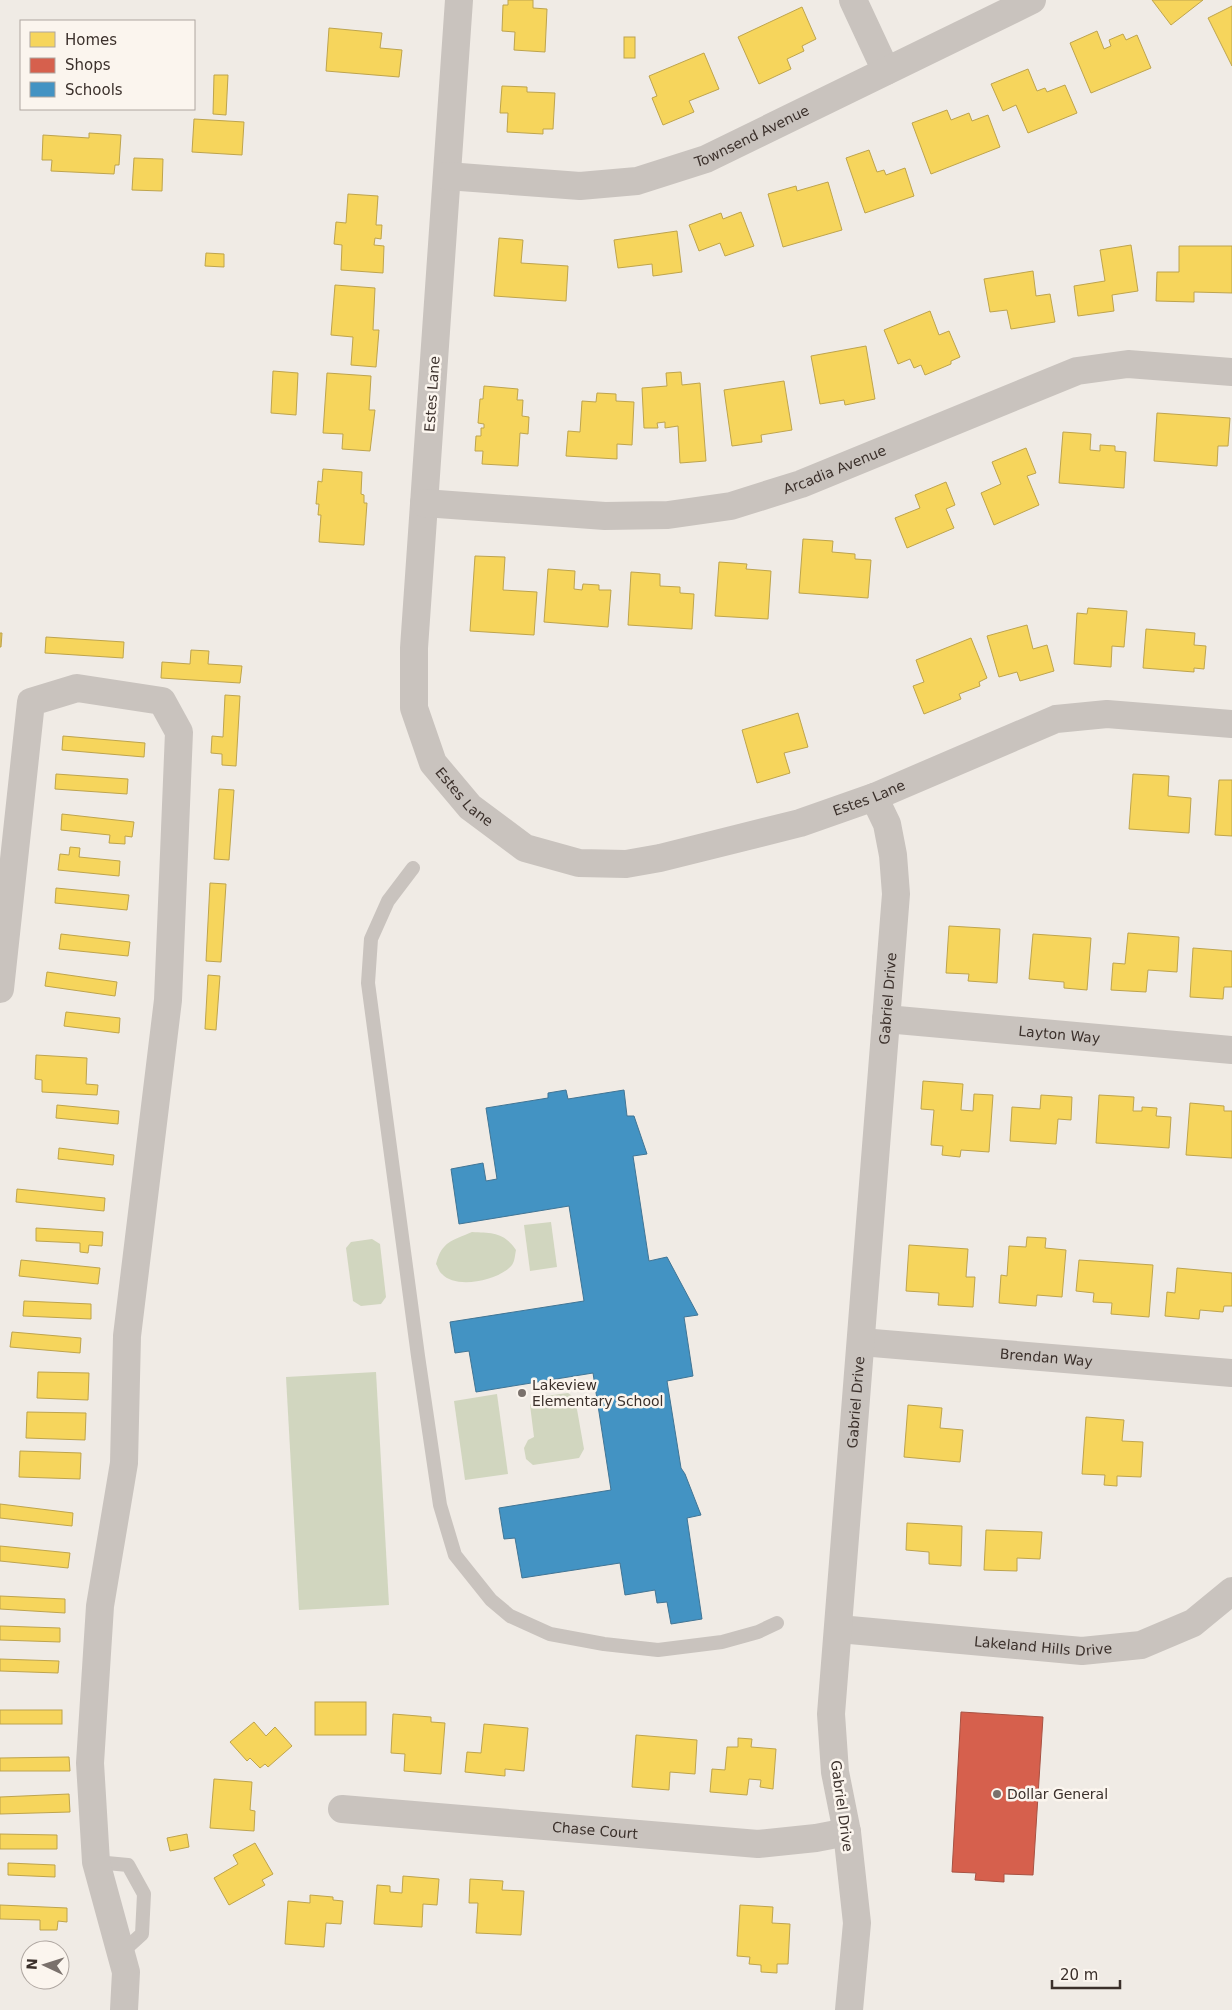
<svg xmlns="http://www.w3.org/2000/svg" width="1232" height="2010" viewBox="0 0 1232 2010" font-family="'DejaVu Sans',sans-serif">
<rect width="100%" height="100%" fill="#f0ebe5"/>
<!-- green -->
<g fill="#d1d6bf">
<path d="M 551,1222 L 557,1267 L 530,1271 L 524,1225 Z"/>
<path d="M 472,1232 C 492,1233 504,1232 516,1250 C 515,1254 515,1261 512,1265 C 500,1280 456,1290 442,1274 C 439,1272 438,1267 436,1264 C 442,1241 452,1241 472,1232 Z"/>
<path d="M 372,1239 L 380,1244 L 386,1297 L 381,1304 L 361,1306 L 353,1301 L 346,1248 L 351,1242 Z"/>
<path d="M 376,1372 L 389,1605 L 299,1610 L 286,1377 Z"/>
<path d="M 568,1393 L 575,1398 L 584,1449 L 579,1458 L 533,1465 L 526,1459 L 524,1448 L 528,1440 L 534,1437 L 530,1405 L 537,1397 Z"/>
<path d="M 497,1394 L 508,1474 L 465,1480 L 454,1401 Z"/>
</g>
<!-- homes -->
<g fill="#f6d55c" stroke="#bea44d">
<path d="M 508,0 L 533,0 L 533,8 L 547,9 L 545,52 L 514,50 L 515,32 L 502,31 L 503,5 L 508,5 Z"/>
<path d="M 1152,0 L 1203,0 L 1171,25 Z"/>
<path d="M 1232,6 L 1232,66 L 1208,18 Z"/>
<path d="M 802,7 L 816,39 L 802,46 L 804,51 L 787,59 L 791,69 L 759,84 L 738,37 Z"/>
<path d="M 329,28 L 382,33 L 380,48 L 402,50 L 399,77 L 326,71 Z"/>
<path d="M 1097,31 L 1104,49 L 1111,46 L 1109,40 L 1123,34 L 1126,40 L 1137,35 L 1151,68 L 1091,93 L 1070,43 Z"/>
<rect x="624" y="37" width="11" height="21"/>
<path d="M 704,53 L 719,89 L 689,101 L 694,112 L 663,125 L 652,98 L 657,96 L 649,76 Z"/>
<path d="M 1028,69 L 1037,91 L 1045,88 L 1047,92 L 1065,85 L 1077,113 L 1028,133 L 1016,105 L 1003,111 L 991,84 Z"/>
<path d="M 214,75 L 228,75 L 226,115 L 213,114 Z"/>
<path d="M 502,86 L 527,87 L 527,92 L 555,93 L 553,129 L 543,129 L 543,134 L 507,132 L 508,113 L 500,113 Z"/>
<path d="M 947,110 L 951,120 L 969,113 L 972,121 L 988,115 L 1000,147 L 931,174 L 912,123 Z"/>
<path d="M 194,119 L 244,122 L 242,155 L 192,152 Z"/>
<path d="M 89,133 L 121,135 L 119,165 L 115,165 L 114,174 L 51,171 L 52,160 L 42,160 L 43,135 L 89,138 Z"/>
<path d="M 869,150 L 877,172 L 884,170 L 886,175 L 905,168 L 914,196 L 865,213 L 846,158 Z"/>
<path d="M 134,158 L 163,159 L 162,191 L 132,190 Z"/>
<path d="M 828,182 L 842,230 L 783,247 L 768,194 L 796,186 L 797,191 Z"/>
<path d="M 348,194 L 378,196 L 376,225 L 382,225 L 381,239 L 375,238 L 374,245 L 384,246 L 383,273 L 341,270 L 342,245 L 334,244 L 336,222 L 346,223 Z"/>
<path d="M 741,212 L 754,246 L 725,256 L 720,243 L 699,251 L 689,225 L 721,213 L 723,219 Z"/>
<path d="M 677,231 L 682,272 L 653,276 L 652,264 L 618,268 L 614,240 Z"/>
<path d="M 499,238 L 523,240 L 521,263 L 568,266 L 566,301 L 494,296 Z"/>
<path d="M 1131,245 L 1138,291 L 1112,295 L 1114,311 L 1078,316 L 1074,286 L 1105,281 L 1100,250 Z"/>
<path d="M 1179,246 L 1232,246 L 1232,293 L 1194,292 L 1194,302 L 1156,301 L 1157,272 L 1179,272 Z"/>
<path d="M 206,253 L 224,254 L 224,267 L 205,266 Z"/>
<path d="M 1033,271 L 1036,296 L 1050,294 L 1055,322 L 1011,329 L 1007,310 L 990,312 L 984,279 Z"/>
<path d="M 335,285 L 375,288 L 373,330 L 379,330 L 376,367 L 351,365 L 353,337 L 331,335 Z"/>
<path d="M 930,311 L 939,335 L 949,331 L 960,357 L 951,361 L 951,364 L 925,375 L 921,365 L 914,368 L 910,359 L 898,364 L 884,330 Z"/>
<path d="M 866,346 L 875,399 L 845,405 L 844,400 L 820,404 L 811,356 Z"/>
<path d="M 273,371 L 298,373 L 296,415 L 271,413 Z"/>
<path d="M 681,372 L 682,385 L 700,383 L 706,461 L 680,463 L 678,426 L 665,428 L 665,422 L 657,423 L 658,428 L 644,428 L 642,388 L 667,386 L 666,373 Z"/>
<path d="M 327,373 L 371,376 L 369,410 L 375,410 L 370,451 L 342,449 L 343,434 L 323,433 Z"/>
<path d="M 784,381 L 792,430 L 761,435 L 762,442 L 732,446 L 724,390 Z"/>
<path d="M 484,386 L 518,389 L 517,400 L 523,400 L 522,416 L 529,417 L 528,434 L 520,433 L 518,466 L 482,464 L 483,451 L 475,451 L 476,436 L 481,436 L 481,428 L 484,428 L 484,424 L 478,423 L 480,399 L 483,399 Z"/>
<path d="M 597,393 L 616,394 L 616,401 L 634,402 L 632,445 L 617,444 L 617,459 L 566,456 L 568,431 L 580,432 L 582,401 L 596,402 Z"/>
<path d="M 1157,413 L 1230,418 L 1228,446 L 1218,446 L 1217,466 L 1154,461 Z"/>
<path d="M 1063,432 L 1091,434 L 1090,450 L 1100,451 L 1100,445 L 1115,446 L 1115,451 L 1126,452 L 1124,488 L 1059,483 Z"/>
<path d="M 1026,448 L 1036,473 L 1027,476 L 1039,505 L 994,525 L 981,493 L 1001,484 L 992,462 Z"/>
<path d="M 323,469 L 362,472 L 361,494 L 364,495 L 364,503 L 367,503 L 364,545 L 319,542 L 321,515 L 318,515 L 319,504 L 316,504 L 318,481 L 322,482 Z"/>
<path d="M 946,482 L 955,505 L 946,509 L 954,528 L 907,548 L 895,518 L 920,508 L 915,495 Z"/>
<path d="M 803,539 L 833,541 L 832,552 L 855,554 L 855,559 L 871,560 L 868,598 L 799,593 Z"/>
<path d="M 475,556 L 505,557 L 503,590 L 537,592 L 534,635 L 470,631 Z"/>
<path d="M 719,562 L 747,564 L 746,569 L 771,571 L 768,619 L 715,616 Z"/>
<path d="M 548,569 L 575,571 L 574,589 L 582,590 L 583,584 L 599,585 L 599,590 L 611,590 L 608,627 L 544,622 Z"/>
<path d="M 631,572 L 660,574 L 660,586 L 680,587 L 680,593 L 694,594 L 692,629 L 628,625 Z"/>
<path d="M 1088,608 L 1127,611 L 1124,647 L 1112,646 L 1111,667 L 1074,664 L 1077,613 L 1087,614 Z"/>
<path d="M 1027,625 L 1033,649 L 1047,645 L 1054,671 L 1020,681 L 1017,672 L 999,677 L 987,636 Z"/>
<path d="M 1146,629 L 1195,633 L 1194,645 L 1206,646 L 1204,669 L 1194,668 L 1194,672 L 1143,668 Z"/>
<path d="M 0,633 L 2,633 L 1,647 L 0,647 Z"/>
<path d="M 46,637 L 124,642 L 123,658 L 45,653 Z"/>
<path d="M 971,638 L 987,678 L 979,682 L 980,686 L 959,694 L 961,699 L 924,714 L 913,686 L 924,682 L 916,660 Z"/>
<path d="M 191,650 L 209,651 L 208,664 L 242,666 L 240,683 L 161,678 L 162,662 L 190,664 Z"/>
<path d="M 225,695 L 240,696 L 236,766 L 222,765 L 222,754 L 211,753 L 212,736 L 223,737 Z"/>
<path d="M 798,713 L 808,747 L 784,753 L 790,773 L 757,783 L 742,730 Z"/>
<path d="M 63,736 L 145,743 L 144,757 L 62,750 Z"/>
<path d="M 56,774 L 128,779 L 127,794 L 55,789 Z"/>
<path d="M 1133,774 L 1169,776 L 1168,796 L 1191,798 L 1189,833 L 1129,829 Z"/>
<path d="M 1219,780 L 1232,780 L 1232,836 L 1215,835 Z"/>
<path d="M 219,789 L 234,790 L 229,860 L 214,859 Z"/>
<path d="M 62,814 L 134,822 L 132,837 L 125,836 L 125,844 L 109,843 L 110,835 L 61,830 Z"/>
<path d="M 70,847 L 80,848 L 79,857 L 120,861 L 119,876 L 58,870 L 60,854 L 69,855 Z"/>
<path d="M 210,883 L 226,884 L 221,962 L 206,961 Z"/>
<path d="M 56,888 L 129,895 L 127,910 L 55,903 Z"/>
<path d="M 949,926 L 1000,929 L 997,983 L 968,981 L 969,974 L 946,973 Z"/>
<path d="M 1128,933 L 1179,937 L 1177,972 L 1148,970 L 1146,992 L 1111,990 L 1113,963 L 1125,964 Z"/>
<path d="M 61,934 L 130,942 L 128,956 L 59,949 Z"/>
<path d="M 1033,934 L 1091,938 L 1087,990 L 1064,988 L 1064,982 L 1029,979 Z"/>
<path d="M 1193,948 L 1232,951 L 1232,987 L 1224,987 L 1223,999 L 1190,997 Z"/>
<path d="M 47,972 L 117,982 L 115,996 L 45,986 Z"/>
<path d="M 208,975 L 220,976 L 216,1030 L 205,1029 Z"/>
<path d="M 66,1012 L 120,1018 L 119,1033 L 64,1026 Z"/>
<path d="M 36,1055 L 87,1058 L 86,1084 L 98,1085 L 97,1095 L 42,1092 L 42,1080 L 35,1079 Z"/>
<path d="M 923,1081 L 963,1084 L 961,1110 L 973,1111 L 974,1094 L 993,1095 L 989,1152 L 961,1150 L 960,1157 L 942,1155 L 943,1146 L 931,1145 L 934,1110 L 921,1109 Z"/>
<path d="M 1041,1095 L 1072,1097 L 1071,1120 L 1058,1119 L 1056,1144 L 1010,1141 L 1012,1107 L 1040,1109 Z"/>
<path d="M 1099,1095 L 1134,1097 L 1133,1111 L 1142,1111 L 1142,1107 L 1157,1108 L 1156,1116 L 1171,1117 L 1169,1148 L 1096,1143 Z"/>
<path d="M 1190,1103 L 1224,1106 L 1224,1111 L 1232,1111 L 1232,1158 L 1186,1155 Z"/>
<path d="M 57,1105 L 119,1111 L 118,1124 L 56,1118 Z"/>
<path d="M 59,1148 L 114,1155 L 113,1165 L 58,1159 Z"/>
<path d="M 17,1189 L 105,1198 L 104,1211 L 16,1202 Z"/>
<path d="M 36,1228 L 103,1232 L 102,1246 L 89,1245 L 88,1253 L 80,1252 L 80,1243 L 36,1241 Z"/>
<path d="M 1027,1237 L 1046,1238 L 1045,1248 L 1066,1250 L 1062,1297 L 1037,1295 L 1036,1306 L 999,1303 L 1001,1275 L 1007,1276 L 1009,1246 L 1026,1247 Z"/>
<path d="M 909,1245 L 968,1249 L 966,1277 L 975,1277 L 973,1307 L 938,1305 L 939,1293 L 906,1291 Z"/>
<path d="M 21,1260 L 100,1268 L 98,1284 L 19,1276 Z"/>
<path d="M 1079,1260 L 1153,1265 L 1149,1317 L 1111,1314 L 1112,1303 L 1093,1302 L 1094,1293 L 1076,1291 Z"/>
<path d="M 1177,1268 L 1232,1273 L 1232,1306 L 1224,1306 L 1223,1312 L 1200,1310 L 1199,1319 L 1165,1316 L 1167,1292 L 1175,1293 Z"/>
<path d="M 24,1301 L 91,1304 L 91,1319 L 23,1316 Z"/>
<path d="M 12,1332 L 81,1338 L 80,1353 L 10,1347 Z"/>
<path d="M 38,1372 L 89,1373 L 88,1400 L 37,1398 Z"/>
<path d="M 908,1405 L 942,1408 L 940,1428 L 963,1430 L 960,1462 L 904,1457 Z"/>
<path d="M 27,1412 L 86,1413 L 85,1440 L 26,1438 Z"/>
<path d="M 1086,1417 L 1124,1420 L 1122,1441 L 1143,1442 L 1141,1477 L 1117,1476 L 1117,1486 L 1104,1485 L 1105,1475 L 1082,1474 Z"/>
<path d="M 20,1451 L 81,1453 L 80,1479 L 19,1477 Z"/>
<path d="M 0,1504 L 73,1513 L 72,1526 L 0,1518 Z"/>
<path d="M 907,1523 L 962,1526 L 961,1566 L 929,1564 L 929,1552 L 906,1550 Z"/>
<path d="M 986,1530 L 1042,1532 L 1040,1559 L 1017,1558 L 1017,1571 L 984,1570 Z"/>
<path d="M 0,1546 L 70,1553 L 68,1568 L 0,1561 Z"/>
<path d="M 0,1596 L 65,1599 L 65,1613 L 0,1609 Z"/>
<path d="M 0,1626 L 60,1628 L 60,1642 L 0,1640 Z"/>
<path d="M 0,1659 L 59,1661 L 58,1673 L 0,1671 Z"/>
<rect x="315" y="1702" width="51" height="33"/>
<rect x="0" y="1710" width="62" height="14"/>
<path d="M 393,1714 L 431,1717 L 431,1722 L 445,1723 L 441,1774 L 404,1771 L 405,1754 L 391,1753 Z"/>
<path d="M 254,1722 L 266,1736 L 275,1727 L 292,1746 L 268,1767 L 265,1764 L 260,1768 L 250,1758 L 247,1761 L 230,1742 Z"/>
<path d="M 484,1724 L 528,1728 L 524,1771 L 505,1769 L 505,1776 L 465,1772 L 467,1752 L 481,1753 Z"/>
<path d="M 636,1735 L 697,1740 L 695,1774 L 670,1772 L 669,1790 L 632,1787 Z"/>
<path d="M 738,1738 L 752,1739 L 751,1747 L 776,1749 L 773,1789 L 760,1787 L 761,1780 L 749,1779 L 747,1795 L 710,1792 L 712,1769 L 725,1770 L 727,1747 L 738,1747 Z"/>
<path d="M 69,1757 L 70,1771 L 0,1771 L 0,1758 Z"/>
<path d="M 214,1779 L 252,1782 L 250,1810 L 255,1811 L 254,1831 L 210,1828 Z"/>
<path d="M 69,1794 L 70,1812 L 0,1814 L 0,1797 Z"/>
<path d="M 0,1834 L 57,1835 L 57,1849 L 0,1849 Z"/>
<path d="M 187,1834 L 189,1847 L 170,1851 L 167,1838 Z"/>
<path d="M 255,1843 L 273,1874 L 262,1880 L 265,1885 L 229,1905 L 214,1878 L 238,1864 L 233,1855 Z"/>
<path d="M 8,1863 L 55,1865 L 55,1877 L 8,1875 Z"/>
<path d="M 403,1876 L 439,1879 L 437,1905 L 423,1904 L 422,1927 L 374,1924 L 377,1885 L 390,1886 L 390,1892 L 402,1893 Z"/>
<path d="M 470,1879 L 503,1881 L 502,1890 L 524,1891 L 521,1935 L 476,1933 L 478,1903 L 469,1903 Z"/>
<path d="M 310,1895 L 333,1897 L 333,1900 L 343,1901 L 341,1924 L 326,1923 L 324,1947 L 285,1944 L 288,1901 L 310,1903 Z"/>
<path d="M 0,1905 L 67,1908 L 67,1922 L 58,1921 L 57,1930 L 40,1930 L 40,1920 L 0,1919 Z"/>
<path d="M 740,1905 L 773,1907 L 772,1923 L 790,1924 L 788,1964 L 777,1964 L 777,1973 L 761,1972 L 761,1965 L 749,1964 L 750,1957 L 737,1956 Z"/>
</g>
<!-- shops -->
<path fill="#d6604d" stroke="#a85243" d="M 961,1712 L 1043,1717 L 1033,1875 L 1004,1874 L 1004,1882 L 975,1880 L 976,1873 L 952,1872 Z"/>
<!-- schools -->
<path fill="#4393c3" stroke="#417595" d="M 566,1090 L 568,1099 L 624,1090 L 627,1116 L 634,1116 L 647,1154 L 633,1156 L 649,1261 L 667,1257 L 698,1315 L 684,1317 L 693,1376 L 667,1381 L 681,1468 L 685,1474 L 701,1515 L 687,1518 L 702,1619 L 671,1624 L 667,1602 L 657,1603 L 655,1590 L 625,1595 L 620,1563 L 522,1578 L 515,1538 L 504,1539 L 499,1508 L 611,1490 L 593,1373 L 476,1392 L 469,1351 L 455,1353 L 450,1322 L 584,1301 L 569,1206 L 459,1224 L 451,1169 L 483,1163 L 486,1181 L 497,1179 L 486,1108 L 548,1098 L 548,1093 Z"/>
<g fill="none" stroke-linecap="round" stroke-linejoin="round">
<!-- service -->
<g stroke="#c9c3be" stroke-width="14">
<path d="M 413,868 L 388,901 L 371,939 L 368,983 L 418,1356 L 440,1505 L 455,1555 L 491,1600 L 510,1616 L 550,1634 L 604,1644 L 658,1650 L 722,1642 L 758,1632 L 777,1623"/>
<path d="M 96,1862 L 128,1865 L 144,1894 L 142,1934 L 121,1953"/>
</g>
<!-- minor -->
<g stroke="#c9c3be" stroke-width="28">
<path id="s1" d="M 459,0 L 414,648 L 414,708 L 433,763 L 470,807 L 525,848 L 579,863 L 626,864 L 660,858 L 800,823 L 874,797 L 1056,719 L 1107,714 L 1232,724"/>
<path d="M 853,0 L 886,71"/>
<path id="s2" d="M 447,176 L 580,186 L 637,181 L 706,159 L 1032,0"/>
<path id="s3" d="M 424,503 L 605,516 L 668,515 L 731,506 L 801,484 L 1077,371 L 1128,364 L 1232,372"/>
<path d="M 0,989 L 31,702 L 77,688 L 162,701 L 179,732 L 168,1000 L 127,1336 L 124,1463 L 100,1606 L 90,1763 L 96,1862 L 126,1972 L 124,2010"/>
<path id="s4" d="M 886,1019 L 1232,1050"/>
<path id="s5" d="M 861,1342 L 1232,1373"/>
<path id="s6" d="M 839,1629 L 1082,1651 L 1141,1645 L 1193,1623 L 1232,1591"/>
<path id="s7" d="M 342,1809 L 758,1844 L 816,1838 L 847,1832"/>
<path id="s8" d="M 849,2010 L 857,1923 L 847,1832 L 835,1772 L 831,1714 L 896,894 L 893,855 L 887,824 L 874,797"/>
</g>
</g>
<!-- markers -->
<g fill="#7a716c" stroke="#fbf5ee" stroke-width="2">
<circle cx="522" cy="1393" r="5"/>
<circle cx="997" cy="1794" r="5"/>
</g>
<g text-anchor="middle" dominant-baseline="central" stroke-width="5" stroke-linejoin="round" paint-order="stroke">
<!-- street labels -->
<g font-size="14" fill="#3b302b" stroke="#fbf5ee">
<text stroke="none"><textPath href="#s2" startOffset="314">Townsend Avenue</textPath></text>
<text transform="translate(432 394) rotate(-86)">Estes Lane</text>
<text stroke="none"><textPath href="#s3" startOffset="418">Arcadia Avenue</textPath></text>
<text stroke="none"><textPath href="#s1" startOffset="814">Estes Lane</textPath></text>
<text stroke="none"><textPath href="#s1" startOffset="1249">Estes Lane</textPath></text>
<text stroke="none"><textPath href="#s8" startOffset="1016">Gabriel Drive</textPath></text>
<text stroke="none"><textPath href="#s4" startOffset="174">Layton Way</textPath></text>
<text stroke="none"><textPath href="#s5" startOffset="186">Brendan Way</textPath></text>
<text stroke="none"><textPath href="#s8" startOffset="611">Gabriel Drive</textPath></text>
<text stroke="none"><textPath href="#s6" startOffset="205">Lakeland Hills Drive</textPath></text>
<text transform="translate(842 1806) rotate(82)">Gabriel Drive</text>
<text stroke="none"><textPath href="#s7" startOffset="254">Chase Court</textPath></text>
</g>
<!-- poi labels -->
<g font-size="14" fill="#3b302b" stroke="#fbf5ee" text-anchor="start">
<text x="532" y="1385">Lakeview<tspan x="532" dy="16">Elementary School</tspan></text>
<text x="1007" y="1794">Dollar General</text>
</g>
</g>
<!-- legend -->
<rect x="20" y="20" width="175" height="90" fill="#fbf5ee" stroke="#aea6a0"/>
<rect x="30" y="32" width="25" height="15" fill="#f6d55c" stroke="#aea6a0"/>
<text x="65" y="45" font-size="15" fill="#3b302b">Homes</text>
<rect x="30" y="58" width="25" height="15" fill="#d6604d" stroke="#aea6a0"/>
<text x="65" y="70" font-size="15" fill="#3b302b">Shops</text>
<rect x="30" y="82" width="25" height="15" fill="#4393c3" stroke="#aea6a0"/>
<text x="65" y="95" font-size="15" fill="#3b302b">Schools</text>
<!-- north arrow -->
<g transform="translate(45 1965) rotate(274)"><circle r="24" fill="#fbf5ee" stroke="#aea6a0"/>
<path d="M0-4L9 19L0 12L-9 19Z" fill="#7a716c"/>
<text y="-8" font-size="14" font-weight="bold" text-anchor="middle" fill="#3b302b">N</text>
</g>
<!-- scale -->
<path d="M1052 1980v8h68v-8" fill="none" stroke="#3b302b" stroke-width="2.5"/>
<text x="1060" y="1980" font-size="15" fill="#3b302b" stroke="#fbf5ee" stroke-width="4" paint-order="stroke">20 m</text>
</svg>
